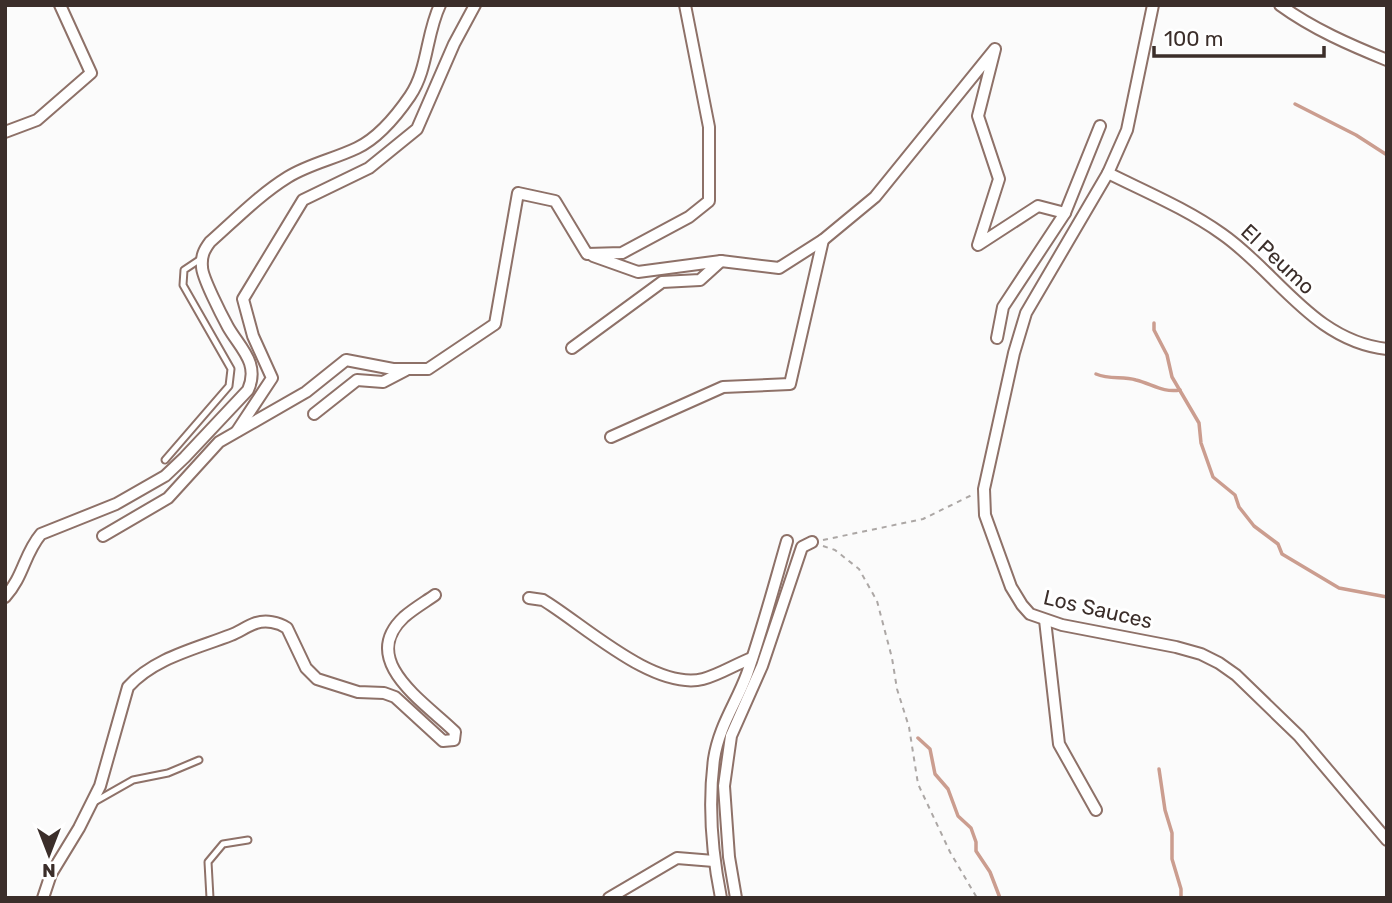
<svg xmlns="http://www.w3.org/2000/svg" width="1392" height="903" viewBox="0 0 1392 903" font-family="Rubik,sans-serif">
<rect width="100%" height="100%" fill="#fbfbfb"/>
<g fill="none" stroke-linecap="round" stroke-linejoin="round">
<!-- stream -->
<g stroke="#cb9d8f" stroke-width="3.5">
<path d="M 1295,104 L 1356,135 L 1387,155"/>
<path d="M 1154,323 L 1154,330 L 1167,355 L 1172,377 L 1199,423 L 1201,443 L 1213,477 L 1235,495 L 1239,507 L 1254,526 L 1278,544 L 1282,554 L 1339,588 L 1387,597"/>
<path d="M 1096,374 C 1110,380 1122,376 1136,380 C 1152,384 1163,393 1180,390"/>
<path d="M 918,738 L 930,749 L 935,774 L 948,789 L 958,816 L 971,828 L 976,842 L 976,851 L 990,872 L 1000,898"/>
<path d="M 1159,769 L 1165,810 L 1172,833 L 1172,859 L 1181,889 L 1181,898"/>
</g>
<defs>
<g id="service">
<path d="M 165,460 L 229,386 L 231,369 L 183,285 L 184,270 L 202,258"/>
<path d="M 96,801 L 133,780 L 168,773 L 199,760"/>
<path d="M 210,898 L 208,862 L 223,844 L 248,840"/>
</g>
<g id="minor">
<path d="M 1153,5 L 1127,130 L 1108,173 L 1026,313 L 1014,353 L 984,489 L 985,515 L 1011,587 L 1022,605 L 1030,614 L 1062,625 L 1176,647 L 1201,654 L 1219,663 L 1236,675 L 1299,736 L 1387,840"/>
<path d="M 1280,5 C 1313,29 1350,45 1387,60"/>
<path d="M 5,132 L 37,120 L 91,73 L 60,5"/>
<path d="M 1108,173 C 1146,192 1187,209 1222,234 C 1277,272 1313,341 1387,349"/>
<path d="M 593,256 L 638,272 L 721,261 L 779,268 L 823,240 L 875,197 L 995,49 L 978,116 L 999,179 L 978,245 L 1038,206 L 1065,213"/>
<path d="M 997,338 L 1003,307 L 1065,213 L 1100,126"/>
<path d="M 572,348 L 662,282 L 700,280 L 721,261"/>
<path d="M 314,414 L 357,380 L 383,382 L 406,370"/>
<path d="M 237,431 L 272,378 L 253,336 L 243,299 L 303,200 L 369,168 L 417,129 L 454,44 L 475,5"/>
<path d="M 611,437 L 723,387 L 790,384 L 823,240"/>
<path d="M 103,536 L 168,498 L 219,442 L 306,392 L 346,360 L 393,369 L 428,369 L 495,324 L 518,193 L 555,201 L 587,254 L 622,253 L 689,217 L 709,201 L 709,127 L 685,5"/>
<path d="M 5,597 C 24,576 24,554 41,534 L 116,504 L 165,476 L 185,457 L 248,390 C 260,363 240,348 228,327 C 222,316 202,277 202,267 C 201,256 204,250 210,242 C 235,220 259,195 288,177 C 309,164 334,159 357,148 C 378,138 397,115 410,96 C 428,70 426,34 440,5"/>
<path d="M 529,598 L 543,600 C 583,624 654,691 703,679 C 719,675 736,664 752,658"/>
<path d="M 1045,620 L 1059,744 L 1096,810"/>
<path d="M 43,898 L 51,874 L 79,828 L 100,786 L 128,687 C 154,658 195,649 231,635 C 239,632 247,626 256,623 C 266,620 278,622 287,628 L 306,668 L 317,679 L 358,692 L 384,693 L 395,697 L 443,741 L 454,740 L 455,732 C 426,703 357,661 404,617 C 413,609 425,602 435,595"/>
<path d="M 609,898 L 677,858 L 714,861"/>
<path d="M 721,898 C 712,853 708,805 714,759 C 719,726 736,704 747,674 C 762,631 774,586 787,541"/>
<path d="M 736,898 L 729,857 L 724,786 L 731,736 L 762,666 L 802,547 L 812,542"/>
</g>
</defs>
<!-- service casing -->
<use href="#service" stroke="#8e7168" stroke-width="9"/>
<!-- minor casing -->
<use href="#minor" stroke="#8e7168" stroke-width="14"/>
<!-- path -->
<g stroke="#aca7a5" stroke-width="2" stroke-dasharray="5 5" stroke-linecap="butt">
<path d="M 823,540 L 923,519 L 974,494"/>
<path d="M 823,546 L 835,550 L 859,569 L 877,601 L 892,658 L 897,689 L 909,727 L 918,784 L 950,852 L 977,898"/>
</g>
<!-- service -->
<use href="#service" stroke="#fff" stroke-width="5"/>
<!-- minor -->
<use href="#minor" stroke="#fff" stroke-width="10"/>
</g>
<g text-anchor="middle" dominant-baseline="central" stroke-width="6" stroke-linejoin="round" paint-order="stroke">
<!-- street labels -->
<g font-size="21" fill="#3b2e2a" stroke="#fff">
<text transform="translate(1278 259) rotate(43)">El Peumo</text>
<text transform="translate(1098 609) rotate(13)">Los Sauces</text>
</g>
</g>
<!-- border -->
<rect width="1392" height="903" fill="none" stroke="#3b2e2a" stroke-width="14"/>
<!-- north arrow -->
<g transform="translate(49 854) rotate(180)" stroke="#ffffff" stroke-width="5" paint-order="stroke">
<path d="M0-5L12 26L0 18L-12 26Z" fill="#3b2e2a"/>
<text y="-10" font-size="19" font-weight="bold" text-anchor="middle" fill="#3b2e2a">N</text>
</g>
<!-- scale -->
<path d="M1154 46v10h170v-10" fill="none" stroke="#3b2e2a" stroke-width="3.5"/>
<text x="1164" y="46" font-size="21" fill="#3b2e2a" stroke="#ffffff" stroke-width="5" paint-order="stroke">100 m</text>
</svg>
